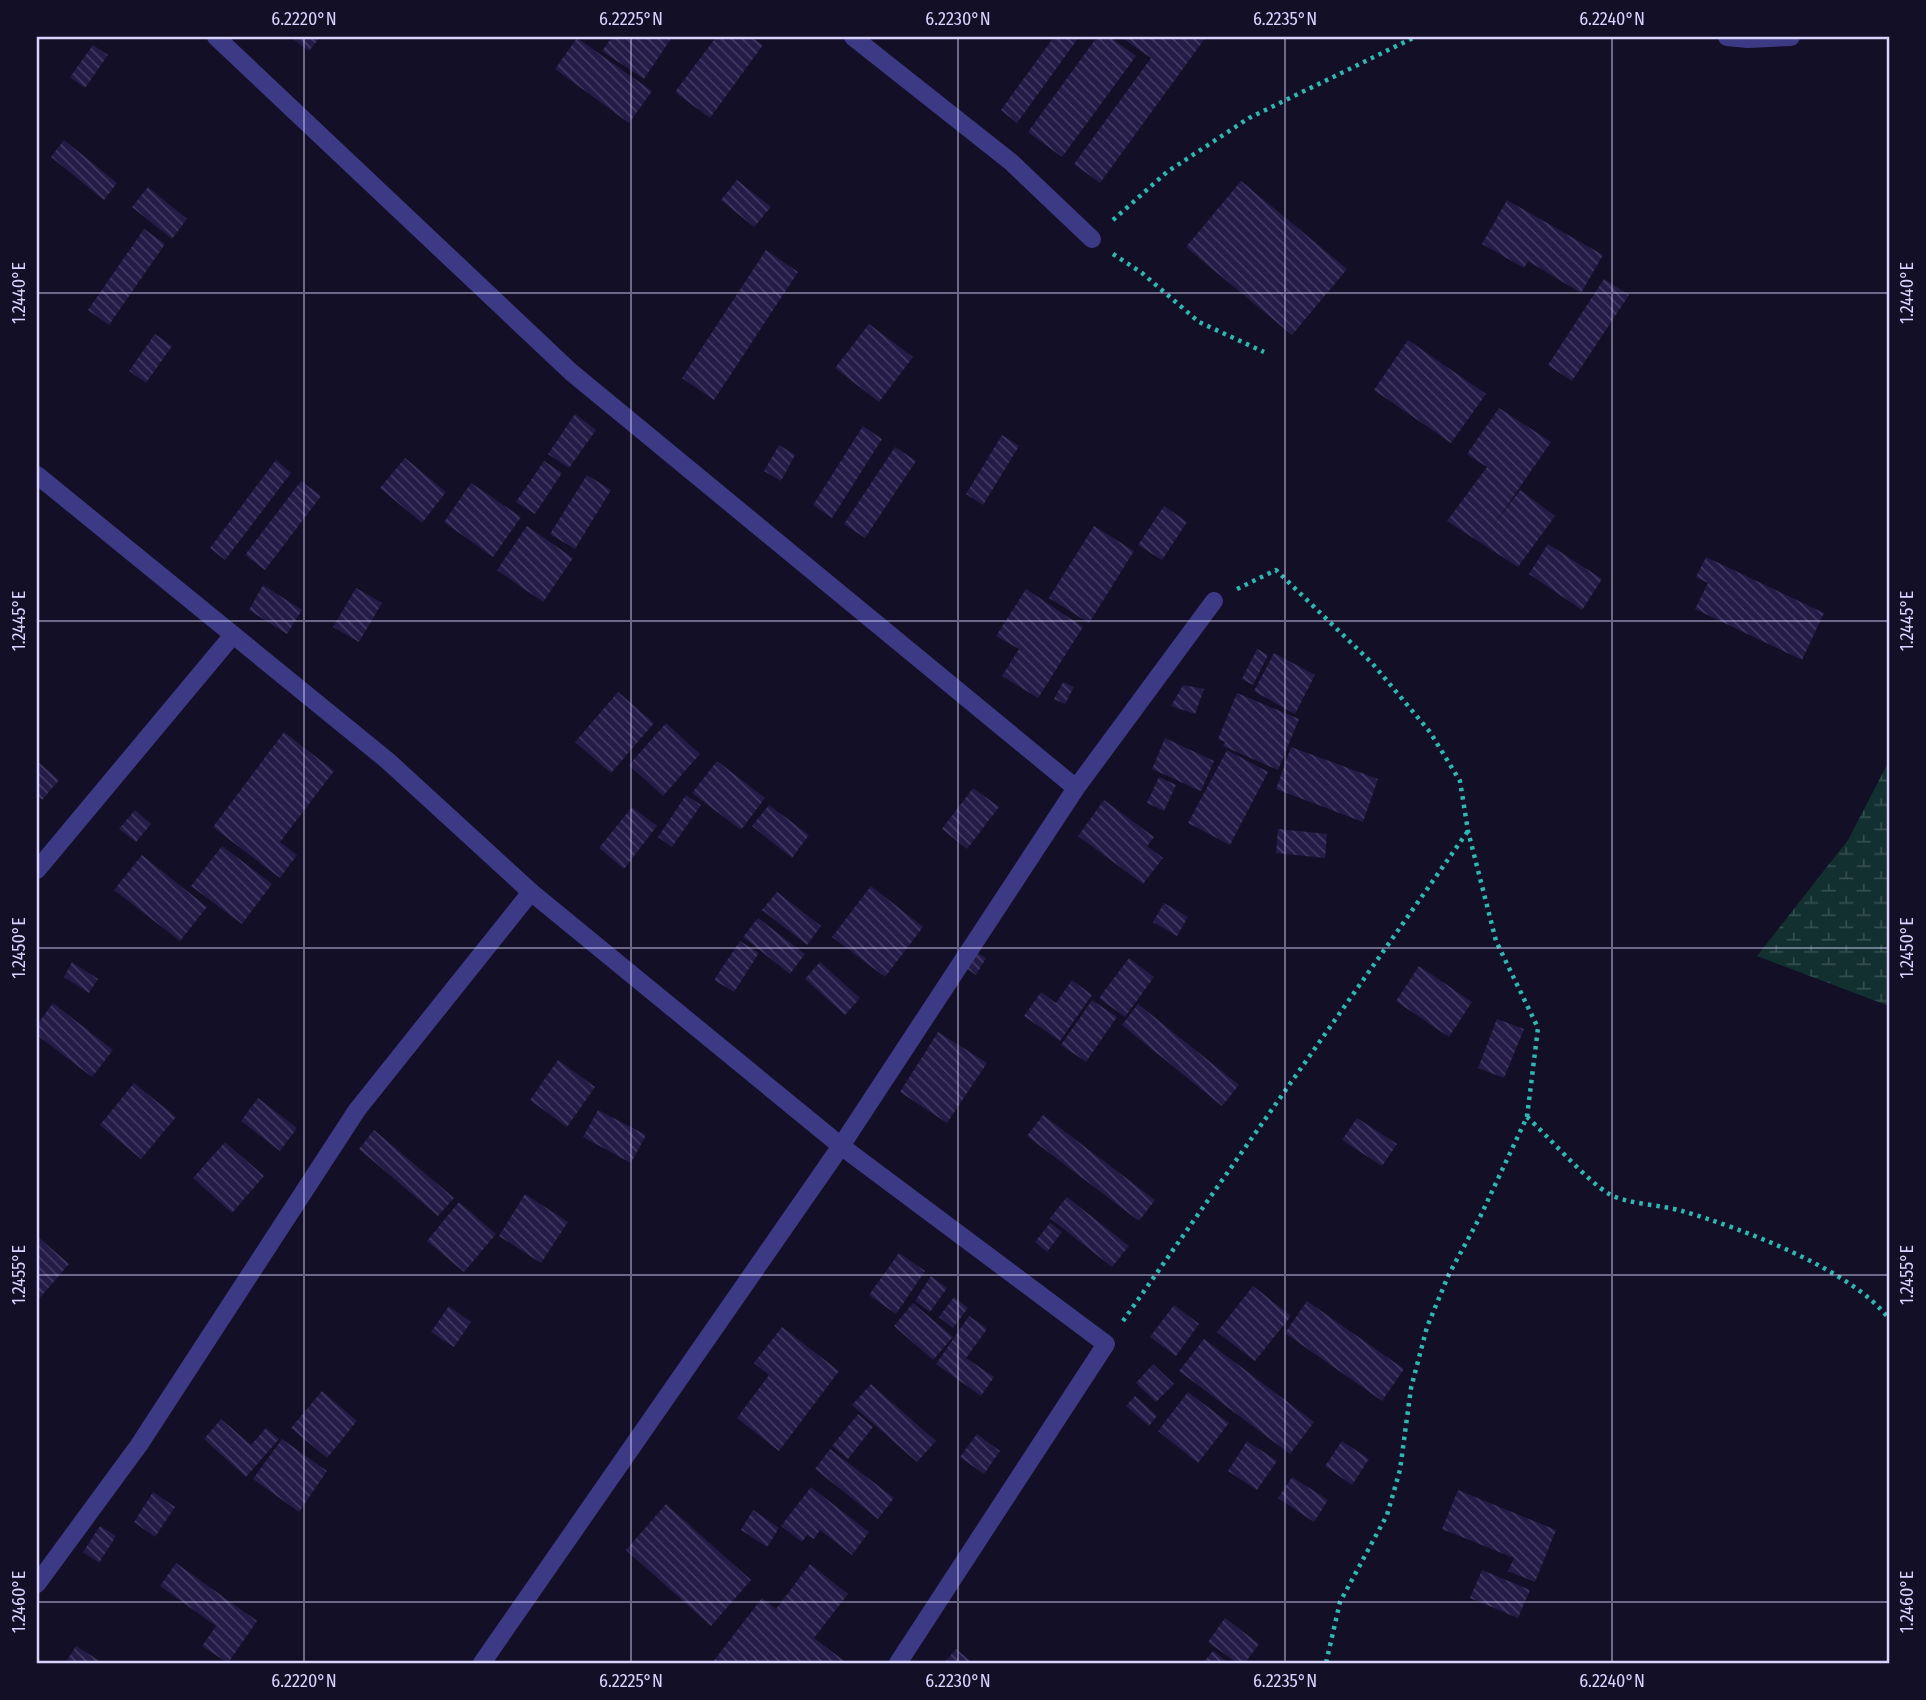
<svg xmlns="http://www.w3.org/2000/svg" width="1926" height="1700" viewBox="0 0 1926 1700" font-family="'Fira Sans Condensed',sans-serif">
<defs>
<pattern id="wetland-marsh" width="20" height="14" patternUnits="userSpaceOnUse" patternTransform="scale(1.75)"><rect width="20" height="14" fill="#12302f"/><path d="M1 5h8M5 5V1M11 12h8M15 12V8" fill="none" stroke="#344d4e"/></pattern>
<pattern id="building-back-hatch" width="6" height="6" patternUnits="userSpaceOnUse" patternTransform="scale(1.75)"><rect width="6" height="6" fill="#241b47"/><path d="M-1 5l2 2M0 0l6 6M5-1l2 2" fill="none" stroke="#433b63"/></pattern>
</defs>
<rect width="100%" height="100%" fill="#130f26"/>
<!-- wetland -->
<path fill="url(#wetland-marsh)" d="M 1889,761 L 1889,1006 L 1757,956 L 1848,840 Z"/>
<!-- building -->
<g fill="url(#building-back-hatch)">
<path d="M 290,37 L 320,37 L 309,51 Z"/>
<path d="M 612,37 L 672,37 L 644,79 L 602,51 Z"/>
<path d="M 716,37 L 751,37 L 763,45 L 710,118 L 675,92 Z"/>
<path d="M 1054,37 L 1079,37 L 1017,123 L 1001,110 Z"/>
<path d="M 1097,37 L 1110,37 L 1136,56 L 1062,157 L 1028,132 Z"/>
<path d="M 1121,37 L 1206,37 L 1100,183 L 1074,164 L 1151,58 Z"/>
<path d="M 577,38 L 652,91 L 629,123 L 555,69 Z"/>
<path d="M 93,45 L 108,55 L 85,88 L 70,77 Z"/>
<path d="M 64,140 L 117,183 L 104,200 L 51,157 Z"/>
<path d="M 737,180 L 771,207 L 754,227 L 721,200 Z"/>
<path d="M 1241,181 L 1347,269 L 1292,335 L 1186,247 Z"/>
<path d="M 148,187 L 187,219 L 172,239 L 132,207 Z"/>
<path d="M 1507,200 L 1603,255 L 1581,293 L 1528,261 L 1524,268 L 1482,244 Z"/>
<path d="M 144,229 L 165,244 L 109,325 L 88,310 Z"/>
<path d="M 766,250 L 798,272 L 714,400 L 682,378 Z"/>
<path d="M 1604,279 L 1629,295 L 1572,381 L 1548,365 Z"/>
<path d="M 869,324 L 913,357 L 879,402 L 835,368 Z"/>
<path d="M 155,334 L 172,346 L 146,383 L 129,371 Z"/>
<path d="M 1408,340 L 1486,394 L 1451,443 L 1374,390 Z"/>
<path d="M 1499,408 L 1551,442 L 1493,526 L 1520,490 L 1555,516 L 1518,567 L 1447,521 L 1487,467 L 1467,454 Z"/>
<path d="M 575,414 L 596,430 L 569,468 L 548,454 Z"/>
<path d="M 863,426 L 882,439 L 832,518 L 813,505 Z"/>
<path d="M 1002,435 L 1019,446 L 983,505 L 966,494 Z"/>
<path d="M 779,445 L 795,455 L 781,481 L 764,471 Z"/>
<path d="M 895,447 L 916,461 L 865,538 L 844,524 Z"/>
<path d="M 405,458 L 446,492 L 422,523 L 380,488 Z"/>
<path d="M 276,460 L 291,473 L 225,560 L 210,548 Z"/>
<path d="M 544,461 L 562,473 L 535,514 L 516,502 Z"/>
<path d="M 587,475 L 611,490 L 575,549 L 550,534 Z"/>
<path d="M 301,481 L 321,496 L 265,570 L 245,555 Z"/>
<path d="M 471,483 L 521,517 L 493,557 L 444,522 Z"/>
<path d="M 1164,506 L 1187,522 L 1162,560 L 1138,545 Z"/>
<path d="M 527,526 L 573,558 L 543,602 L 497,570 Z"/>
<path d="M 1094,526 L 1134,551 L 1089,623 L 1049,598 Z"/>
<path d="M 1548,544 L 1602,579 L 1582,610 L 1529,574 Z"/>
<path d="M 1706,557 L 1824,613 L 1802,660 L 1695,609 L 1708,583 L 1696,577 Z"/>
<path d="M 263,585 L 302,610 L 287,634 L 249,610 Z"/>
<path d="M 356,588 L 382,603 L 359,642 L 333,627 Z"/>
<path d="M 1026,589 L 1083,627 L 1038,698 L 1002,676 L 1019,649 L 996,636 Z"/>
<path d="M 1257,649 L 1268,655 L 1253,685 L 1242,679 Z"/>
<path d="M 1274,653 L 1315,675 L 1295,714 L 1254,691 Z"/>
<path d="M 1063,682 L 1074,687 L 1065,704 L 1054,699 Z"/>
<path d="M 1183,685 L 1204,689 L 1195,714 L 1171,706 Z"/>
<path d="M 618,692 L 654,723 L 611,773 L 575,742 Z"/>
<path d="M 1237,693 L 1299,719 L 1278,770 L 1223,746 L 1225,742 L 1218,739 Z"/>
<path d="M 666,723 L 700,754 L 663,796 L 629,765 Z"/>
<path d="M 284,732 L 334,771 L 280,842 L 297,855 L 280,878 L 213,827 Z"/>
<path d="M 1165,738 L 1214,761 L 1201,791 L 1152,769 Z"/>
<path d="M 1291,747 L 1378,779 L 1363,822 L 1276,789 Z"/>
<path d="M 1227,750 L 1268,772 L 1230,845 L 1188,823 Z"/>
<path d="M 37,761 L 59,780 L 42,800 L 37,795 Z"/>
<path d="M 717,761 L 765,798 L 741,830 L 692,793 Z"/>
<path d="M 1159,777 L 1176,785 L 1164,811 L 1147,803 Z"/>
<path d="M 973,788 L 999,807 L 967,849 L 942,829 Z"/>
<path d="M 686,795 L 701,805 L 672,847 L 658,837 Z"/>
<path d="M 1104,800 L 1154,837 L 1147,846 L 1163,858 L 1143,884 L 1078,836 Z"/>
<path d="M 769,805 L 809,835 L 792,858 L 752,826 Z"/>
<path d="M 632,807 L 657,826 L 624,869 L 599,848 Z"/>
<path d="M 135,810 L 151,824 L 136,842 L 119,829 Z"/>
<path d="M 1278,829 L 1327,834 L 1325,858 L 1276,853 Z"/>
<path d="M 222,846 L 272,884 L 242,924 L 191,886 Z"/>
<path d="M 142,855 L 207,907 L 180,941 L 114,890 Z"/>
<path d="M 871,886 L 923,927 L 885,977 L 832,937 Z"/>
<path d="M 777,892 L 821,926 L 807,945 L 762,910 Z"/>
<path d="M 1164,903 L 1188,917 L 1177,936 L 1153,922 Z"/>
<path d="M 758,918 L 805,954 L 790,974 L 743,937 Z"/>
<path d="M 740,941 L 759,953 L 734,992 L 714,980 Z"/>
<path d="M 975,952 L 986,958 L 976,975 L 966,968 Z"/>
<path d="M 1129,958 L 1154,977 L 1125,1017 L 1099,998 Z"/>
<path d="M 72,962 L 98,979 L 89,993 L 64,977 Z"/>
<path d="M 820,962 L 860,998 L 845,1015 L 805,979 Z"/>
<path d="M 1419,966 L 1472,1002 L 1449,1037 L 1396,1001 Z"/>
<path d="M 1072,980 L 1092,995 L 1060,1041 L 1024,1016 L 1041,992 L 1056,1003 Z"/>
<path d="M 1092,1000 L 1117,1017 L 1086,1062 L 1061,1045 Z"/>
<path d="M 53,1003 L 113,1050 L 92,1077 L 37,1035 L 37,1025 Z"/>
<path d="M 1138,1004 L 1239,1085 L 1222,1106 L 1122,1025 Z"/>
<path d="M 1497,1019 L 1524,1029 L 1504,1078 L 1478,1068 Z"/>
<path d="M 938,1032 L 987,1063 L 947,1123 L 900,1092 Z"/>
<path d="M 558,1060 L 595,1087 L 567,1127 L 530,1100 Z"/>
<path d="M 134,1083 L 176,1117 L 141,1159 L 100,1125 Z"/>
<path d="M 258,1098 L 297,1128 L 280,1151 L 241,1121 Z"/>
<path d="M 598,1110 L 646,1135 L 631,1163 L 583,1137 Z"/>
<path d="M 1043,1115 L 1155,1200 L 1139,1221 L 1027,1136 Z"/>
<path d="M 1357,1118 L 1397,1144 L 1382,1166 L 1342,1140 Z"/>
<path d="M 374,1130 L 454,1198 L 438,1216 L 359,1149 Z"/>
<path d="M 225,1142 L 264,1176 L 232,1213 L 193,1178 Z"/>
<path d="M 525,1194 L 568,1222 L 541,1263 L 499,1236 Z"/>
<path d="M 1067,1197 L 1129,1246 L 1112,1267 L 1050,1218 Z"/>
<path d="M 459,1202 L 496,1234 L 464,1272 L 427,1241 Z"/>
<path d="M 1050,1223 L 1062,1232 L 1047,1252 L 1035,1242 Z"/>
<path d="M 37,1236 L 69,1264 L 38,1300 L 37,1299 Z"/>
<path d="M 899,1253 L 925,1271 L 896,1314 L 869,1295 Z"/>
<path d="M 931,1276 L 947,1288 L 930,1312 L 915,1301 Z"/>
<path d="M 1253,1286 L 1291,1316 L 1255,1361 L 1217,1332 Z"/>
<path d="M 954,1297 L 968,1308 L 953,1328 L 939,1317 Z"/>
<path d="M 1307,1301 L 1404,1369 L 1382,1401 L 1285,1333 Z"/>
<path d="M 913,1303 L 953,1337 L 933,1360 L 894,1326 Z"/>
<path d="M 1174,1305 L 1199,1324 L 1176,1356 L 1150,1337 Z"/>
<path d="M 449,1306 L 471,1322 L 454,1347 L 431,1332 Z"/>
<path d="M 969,1316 L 987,1329 L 966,1358 L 994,1377 L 981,1396 L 936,1364 Z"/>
<path d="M 782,1327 L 839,1371 L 779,1451 L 737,1418 L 769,1375 L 754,1363 Z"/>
<path d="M 1204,1339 L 1314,1422 L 1290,1454 L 1179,1371 Z"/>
<path d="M 1153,1364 L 1174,1384 L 1156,1402 L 1136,1383 Z"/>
<path d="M 871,1384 L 936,1441 L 917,1462 L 852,1405 Z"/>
<path d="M 322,1391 L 357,1421 L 327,1458 L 291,1428 Z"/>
<path d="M 1188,1392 L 1229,1423 L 1198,1463 L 1158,1431 Z"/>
<path d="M 1135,1396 L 1157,1416 L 1149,1426 L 1126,1406 Z"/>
<path d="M 858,1414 L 873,1427 L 848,1459 L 832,1446 Z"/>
<path d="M 221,1419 L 251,1445 L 266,1428 L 279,1439 L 246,1477 L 204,1439 Z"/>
<path d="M 977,1434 L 1000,1451 L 984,1474 L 960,1457 Z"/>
<path d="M 282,1439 L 327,1471 L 299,1512 L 253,1479 Z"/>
<path d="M 1247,1441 L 1277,1461 L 1257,1490 L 1228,1471 Z"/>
<path d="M 1342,1441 L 1369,1459 L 1352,1485 L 1325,1466 Z"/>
<path d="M 830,1449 L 894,1498 L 878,1519 L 815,1469 Z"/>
<path d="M 1292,1477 L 1328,1500 L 1314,1522 L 1278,1498 Z"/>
<path d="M 811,1487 L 869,1532 L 852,1555 L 820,1530 L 814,1539 L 807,1535 L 802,1542 L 781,1526 Z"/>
<path d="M 1458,1490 L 1556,1530 L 1535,1582 L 1508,1571 L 1514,1558 L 1442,1529 Z"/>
<path d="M 153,1492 L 175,1507 L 155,1537 L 134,1522 Z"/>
<path d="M 666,1504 L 751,1580 L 711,1626 L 626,1550 Z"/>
<path d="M 753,1510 L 779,1528 L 767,1547 L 741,1530 Z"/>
<path d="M 100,1526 L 116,1536 L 99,1563 L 83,1552 Z"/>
<path d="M 176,1563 L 257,1621 L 228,1663 L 202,1646 L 216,1626 L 160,1586 Z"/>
<path d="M 810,1564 L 848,1594 L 814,1638 L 847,1663 L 712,1663 L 762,1598 L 776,1609 Z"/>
<path d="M 1482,1570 L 1530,1590 L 1518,1618 L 1470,1598 Z"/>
<path d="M 1225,1618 L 1259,1644 L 1245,1663 L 1237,1663 L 1208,1642 Z"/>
<path d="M 76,1646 L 103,1663 L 65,1663 Z"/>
<path d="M 956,1649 L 973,1663 L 944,1663 Z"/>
<path d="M 1213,1651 L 1229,1663 L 1203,1663 Z"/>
</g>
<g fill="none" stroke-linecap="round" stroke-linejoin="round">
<!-- path -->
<g stroke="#2fb8b0" stroke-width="4.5" stroke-dasharray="3.5 5" stroke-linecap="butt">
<path d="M 1113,220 L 1167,172 L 1249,118 L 1415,37"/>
<path d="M 1113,254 L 1142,273 L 1199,322 L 1264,352"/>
<path d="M 1237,589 L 1276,570 L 1372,663 L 1430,732 L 1460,781 L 1468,831 L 1496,941 L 1538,1028 L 1527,1117 L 1480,1217 L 1449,1274 L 1427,1327 L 1411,1388 L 1400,1470 L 1387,1515 L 1340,1602 L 1326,1663"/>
<path d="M 1527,1117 C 1549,1137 1585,1179 1609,1194 C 1626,1204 1663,1205 1682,1211 C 1741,1228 1853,1270 1889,1319"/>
<path d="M 1123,1321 L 1468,831"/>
</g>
<!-- street -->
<g stroke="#3d3a85" stroke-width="18">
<path d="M 216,37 L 571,372 L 1076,788"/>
<path d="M 853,37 L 1011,162 L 1092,239"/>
<path d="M 1727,37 L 1748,39 L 1791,37"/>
<path d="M 37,475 L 388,761 L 531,892 L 841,1146 L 1106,1344 L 898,1663"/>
<path d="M 37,870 L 233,635"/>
<path d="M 37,1584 L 139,1445 L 357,1110 L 531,892"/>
<path d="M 482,1663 L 841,1146 L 1076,788 L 1214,601"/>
</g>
</g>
<!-- ticks -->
<path fill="none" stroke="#d9d4ff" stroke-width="2" stroke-opacity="0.45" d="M 304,37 L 304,1663M 631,37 L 631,1663M 958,37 L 958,1663M 1285,37 L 1285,1663M 1612,37 L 1612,1663M 37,293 L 1889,293M 37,621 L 1889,621M 37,948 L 1889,948M 37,1275 L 1889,1275M 37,1602 L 1889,1602"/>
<!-- border -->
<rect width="1926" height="1700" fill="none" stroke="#130f26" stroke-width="77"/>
<rect x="38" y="38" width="1850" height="1624" fill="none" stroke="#d9d4ff" stroke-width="2.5"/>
<g font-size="18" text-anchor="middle" fill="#d9d4ff">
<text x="304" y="25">6.2220°N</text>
<text x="631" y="25">6.2225°N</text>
<text x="958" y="25">6.2230°N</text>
<text x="1285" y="25">6.2235°N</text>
<text x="1612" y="25">6.2240°N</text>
<text transform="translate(1907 293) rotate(-90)" y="6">1.2440°E</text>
<text transform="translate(19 293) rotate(-90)" y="6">1.2440°E</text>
<text transform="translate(1907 621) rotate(-90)" y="6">1.2445°E</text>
<text transform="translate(19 621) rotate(-90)" y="6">1.2445°E</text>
<text transform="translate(19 948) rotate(-90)" y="6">1.2450°E</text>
<text transform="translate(1907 948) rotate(-90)" y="6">1.2450°E</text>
<text transform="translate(1907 1275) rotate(-90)" y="6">1.2455°E</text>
<text transform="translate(19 1275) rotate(-90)" y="6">1.2455°E</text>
<text transform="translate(1907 1602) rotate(-90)" y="6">1.2460°E</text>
<text transform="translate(19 1602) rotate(-90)" y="6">1.2460°E</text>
<text x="304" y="1687">6.2220°N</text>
<text x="631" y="1687">6.2225°N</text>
<text x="958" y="1687">6.2230°N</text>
<text x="1285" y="1687">6.2235°N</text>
<text x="1612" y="1687">6.2240°N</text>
</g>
</svg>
